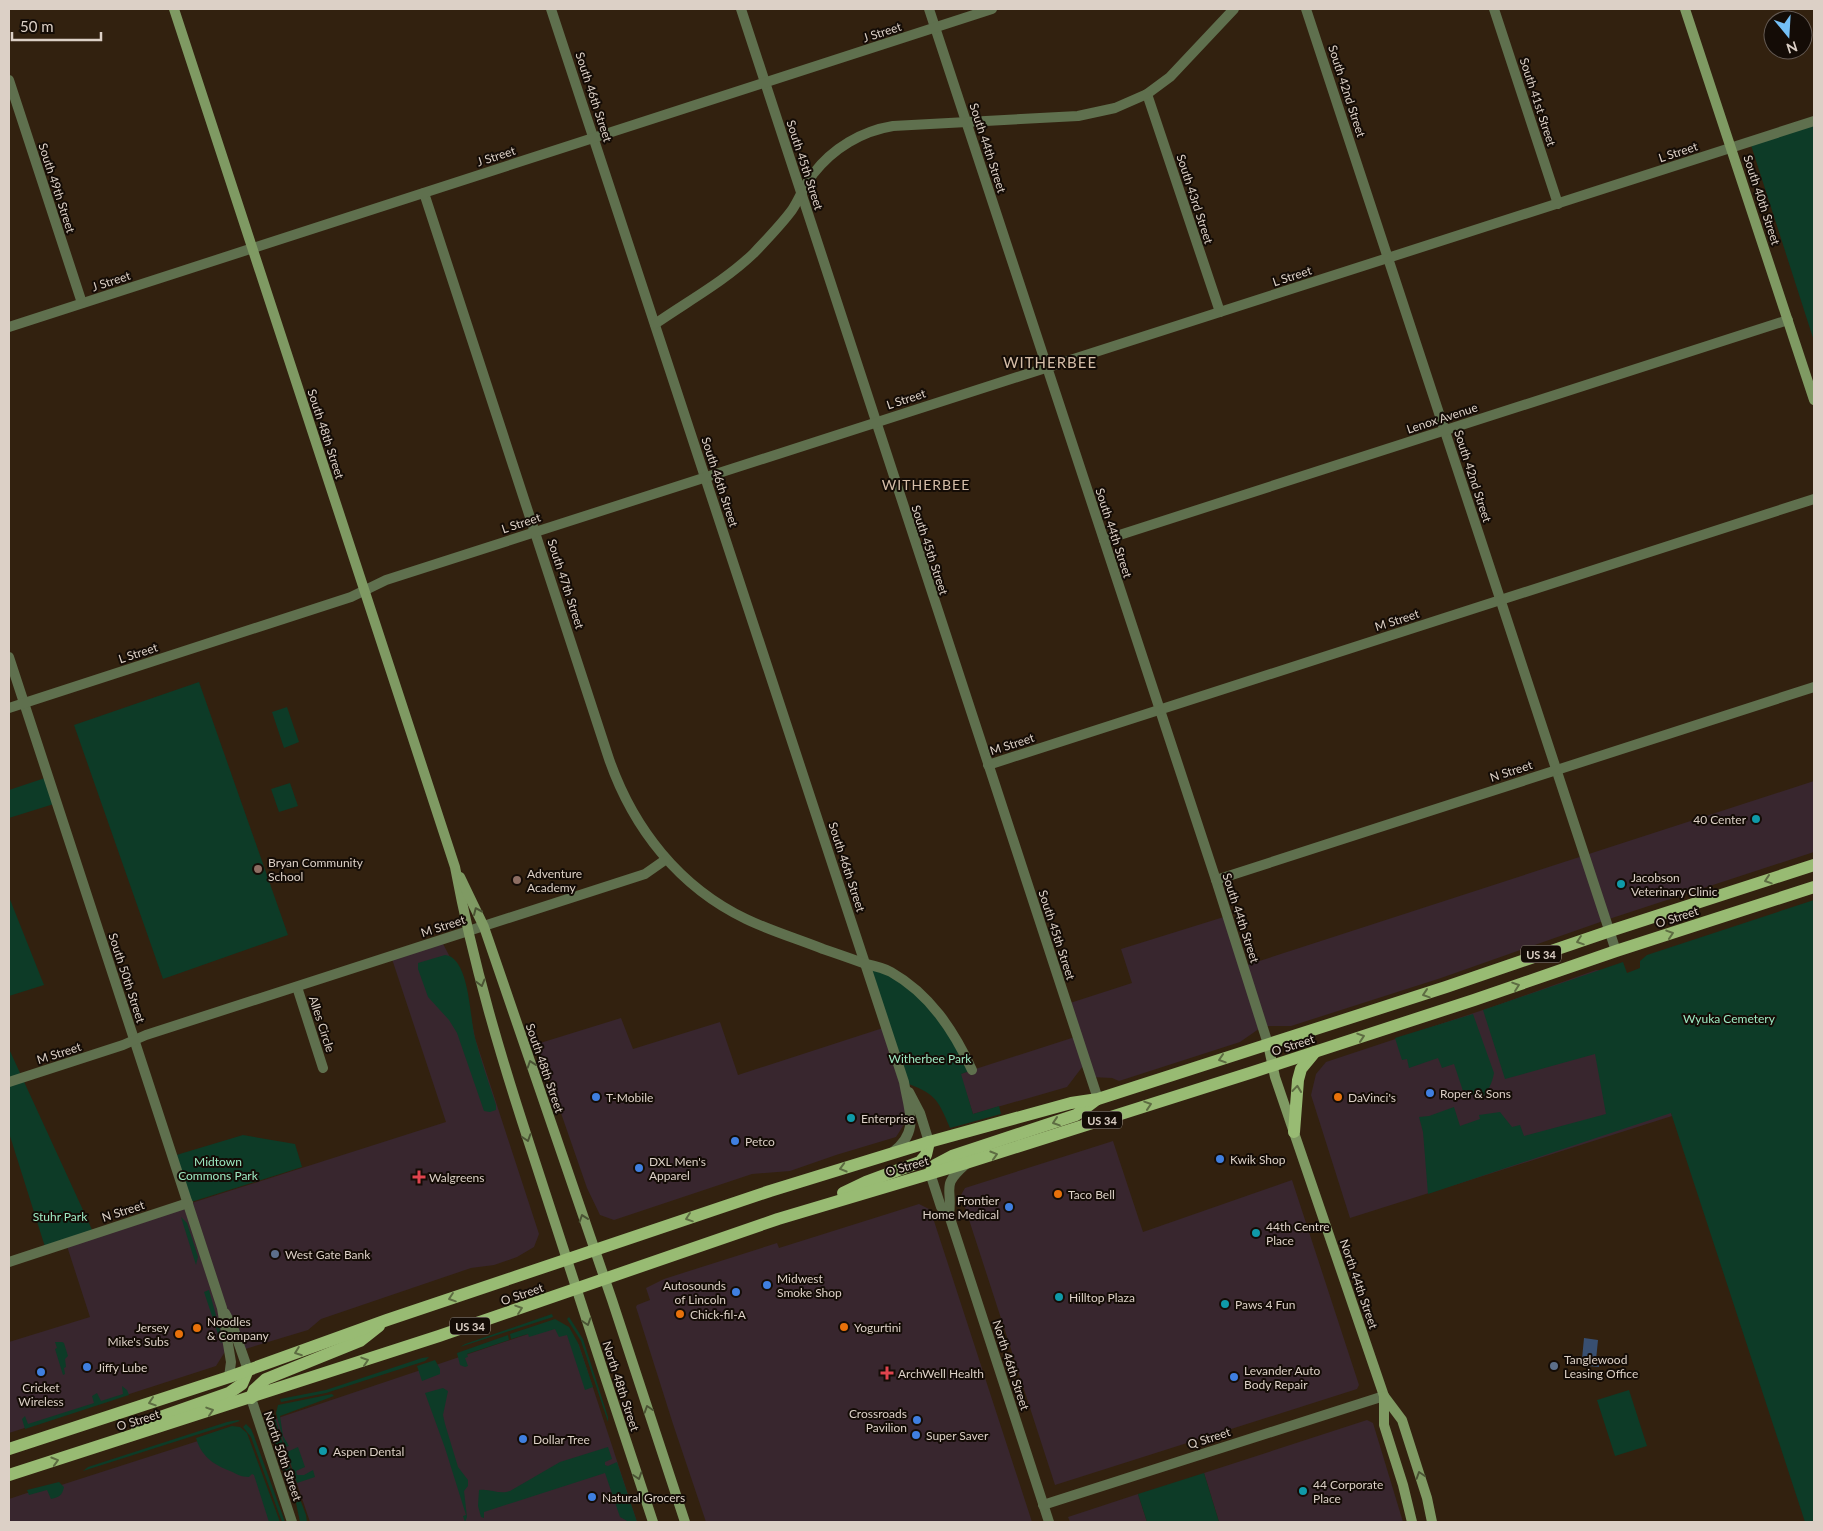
<svg xmlns="http://www.w3.org/2000/svg" width="1823" height="1531" viewBox="0 0 1823 1531" font-family="Lato,sans-serif">
<rect width="100%" height="100%" fill="#32210f"/>
<!-- commercial -->
<g fill="#38262e">
<path d="M 1814,781 L 1814,852 L 1606,920 L 1441,978 L 1291,1026 L 1263,1026 L 1240,1042 L 1119,1081 L 1112,1078 L 1091,1077 L 1086,1062 L 1067,1087 L 973,1114 L 960,1074 L 1078,1036 L 1067,1004 L 1132,983 L 1121,949 L 1227,916 L 1244,966 Z"/>
<path d="M 441,940 L 451,959 L 467,997 L 475,1038 L 539,1234 L 534,1247 L 517,1257 L 494,1265 L 471,1268 L 321,1319 L 308,1330 L 242,1350 L 234,1330 L 228,1347 L 216,1366 L 9,1433 L 9,1342 L 90,1317 L 66,1243 L 446,1122 L 391,956 Z"/>
<path d="M 1596,970 L 1625,973 L 1672,1116 L 1350,1218 L 1311,1095 L 1316,1074 L 1326,1062 L 1495,1006 Z"/>
<path d="M 621,1018 L 633,1049 L 720,1022 L 738,1075 L 886,1027 L 910,1115 L 896,1137 L 836,1155 L 790,1171 L 752,1174 L 614,1220 L 600,1215 L 587,1188 L 537,1044 Z"/>
<path d="M 1113,1141 L 1143,1232 L 1292,1180 L 1359,1385 L 1357,1389 L 1055,1485 L 961,1195 L 965,1188 Z"/>
<path d="M 919,1204 L 929,1209 L 934,1221 L 1032,1522 L 706,1522 L 673,1424 L 636,1307 L 637,1305 L 650,1300 L 646,1288 L 664,1279 L 777,1243 L 779,1248 Z"/>
<path d="M 561,1323 L 579,1345 L 637,1522 L 310,1522 L 275,1419 Z"/>
<path d="M 1367,1420 L 1373,1423 L 1403,1522 L 1219,1522 L 1204,1473 Z"/>
<path d="M 198,1441 L 255,1469 L 272,1522 L 9,1522 L 9,1499 L 42,1488 L 55,1487 Z"/>
<path d="M 1138,1494 L 1147,1522 L 1070,1522 L 1068,1517 Z"/>
</g>
<!-- green -->
<g fill="#0d3b27">
<path d="M 1814,121 L 1814,341 L 1750,142 Z"/>
<path d="M 199,682 L 288,935 L 163,979 L 74,725 Z"/>
<path d="M 287,707 L 299,742 L 284,748 L 272,712 Z"/>
<path d="M 48,777 L 57,803 L 9,818 L 9,790 Z"/>
<path d="M 290,783 L 298,806 L 279,812 L 271,789 Z"/>
<path d="M 9,897 L 44,985 L 9,996 Z"/>
<path d="M 1814,900 L 1814,1522 L 1805,1522 L 1671,1113 L 1428,1194 L 1423,1132 L 1419,1117 L 1429,1116 L 1454,1107 L 1460,1126 L 1480,1119 L 1479,1115 L 1500,1112 L 1512,1127 L 1520,1125 L 1524,1136 L 1606,1114 L 1595,1054 L 1505,1079 L 1483,1010 L 1623,962 L 1627,973 L 1640,968 L 1640,961 L 1647,955 Z"/>
<path d="M 445,955 C 470,957 470,1021 475,1038 C 481,1061 489,1083 496,1105 L 496,1110 L 490,1112 L 484,1111 L 457,1033 L 449,1020 L 428,997 L 418,969 L 418,963 Z"/>
<path d="M 865,963 L 919,992 L 972,1070 L 961,1074 L 973,1114 L 999,1106 L 1001,1114 L 950,1128 C 937,1097 935,1094 904,1082 Z"/>
<path d="M 1473,1014 L 1494,1073 C 1492,1084 1488,1091 1481,1099 L 1474,1098 L 1471,1092 L 1464,1094 L 1454,1064 L 1442,1068 L 1438,1058 L 1409,1068 L 1407,1059 L 1402,1060 L 1395,1038 Z"/>
<path d="M 9,1049 L 94,1234 L 46,1250 L 9,1133 Z"/>
<path d="M 243,1135 L 295,1144 L 302,1167 L 188,1203 L 173,1156 Z"/>
<path d="M 181,1217 L 187,1223 L 198,1257 L 196,1265 Z"/>
<path d="M 209,1290 L 223,1341 L 221,1343 L 204,1292 Z"/>
<path d="M 552,1314 L 553,1317 L 460,1347 L 465,1344 Z"/>
<path d="M 569,1317 L 583,1339 L 608,1417 L 608,1422 L 581,1341 L 567,1319 Z"/>
<path d="M 555,1319 L 569,1327 L 578,1343 L 593,1387 L 585,1390 L 567,1335 L 559,1337 L 555,1329 L 529,1337 L 528,1334 L 511,1339 L 510,1334 Z"/>
<path d="M 508,1335 L 509,1340 L 467,1354 L 468,1357 L 465,1358 L 468,1366 L 465,1367 L 460,1365 L 457,1353 Z"/>
<path d="M 55,1342 L 62,1342 L 64,1343 L 68,1356 L 65,1359 L 66,1367 L 64,1368 L 65,1374 L 63,1375 L 55,1349 L 57,1348 Z"/>
<path d="M 429,1357 L 425,1361 L 326,1393 L 281,1402 L 280,1399 L 326,1390 L 422,1358 Z"/>
<path d="M 435,1360 L 440,1369 L 440,1374 L 422,1381 L 417,1366 Z"/>
<path d="M 122,1386 L 127,1390 L 129,1395 L 25,1429 L 22,1419 L 25,1416 L 28,1424 L 94,1403 L 92,1396 L 97,1393 L 101,1401 L 123,1394 Z"/>
<path d="M 443,1388 L 448,1391 L 443,1415 L 445,1424 L 458,1467 L 468,1480 L 468,1486 L 464,1491 L 467,1517 L 465,1522 L 463,1516 L 466,1515 L 445,1448 L 425,1393 Z"/>
<path d="M 1629,1390 L 1647,1446 L 1615,1456 L 1597,1400 Z"/>
<path d="M 332,1394 L 334,1396 L 280,1416 L 283,1436 L 289,1446 L 285,1447 L 276,1413 L 278,1405 Z"/>
<path d="M 274,1414 L 295,1483 C 277,1480 275,1431 270,1416 Z"/>
<path d="M 238,1420 L 240,1421 L 83,1471 L 88,1467 L 227,1422 Z"/>
<path d="M 246,1424 L 251,1429 L 254,1436 L 285,1522 L 282,1522 L 251,1437 L 243,1427 Z"/>
<path d="M 232,1426 L 240,1427 L 247,1433 L 280,1522 L 269,1522 L 254,1475 L 252,1474 L 249,1477 C 241,1477 237,1474 230,1471 C 214,1465 201,1456 196,1438 Z"/>
<path d="M 298,1447 L 305,1467 L 296,1471 L 297,1475 L 304,1475 L 313,1470 L 315,1477 L 297,1483 L 287,1452 Z"/>
<path d="M 608,1447 L 612,1459 L 605,1462 L 605,1465 L 608,1466 L 617,1462 L 637,1522 L 629,1522 L 620,1517 L 605,1473 L 484,1512 L 484,1518 L 481,1517 L 478,1506 L 479,1490 C 490,1488 499,1495 510,1491 L 560,1462 Z"/>
<path d="M 1204,1473 L 1219,1522 L 1147,1522 L 1138,1494 Z"/>
<path d="M 59,1482 L 64,1487 C 62,1496 59,1497 51,1499 L 47,1490 L 29,1495 L 27,1490 Z"/>
<path d="M 300,1499 L 306,1515 L 307,1522 L 300,1522 L 296,1503 Z"/>
</g>
<!-- water -->
<path fill="#384f71" d="M 1584,1338 L 1598,1340 L 1596,1360 L 1599,1361 L 1599,1367 L 1578,1365 L 1579,1358 L 1582,1359 Z"/>
<g fill="none" stroke-linecap="round" stroke-linejoin="round">
<!-- minor -->
<g stroke="#5f704e" stroke-width="10">
<path d="M 551,9 L 904,1082 C 909,1112 920,1131 893,1152"/>
<path d="M 741,9 L 1098,1099"/>
<path d="M 929,9 L 1216,880 L 1268,1044"/>
<path d="M 1306,9 L 1616,951"/>
<path d="M 1494,9 L 1558,204"/>
<path d="M 9,80 L 82,303"/>
<path d="M 1147,94 L 1220,312"/>
<path d="M 424,193 L 609,759 C 633,828 679,887 746,919 C 771,931 798,939 823,949 C 838,954 852,959 866,964 C 875,966 884,968 891,972 C 930,994 954,1031 972,1070"/>
<path d="M 655,324 C 688,301 725,281 754,253 C 767,239 781,225 792,210 C 800,198 804,185 813,174 C 833,148 862,131 893,126 L 1078,116 L 1115,108 L 1147,94 L 1170,77 L 1234,9"/>
<path d="M 9,327 L 992,9"/>
<path d="M 1104,540 L 1788,320"/>
<path d="M 9,657 L 222,1308 L 231,1362 L 229,1377"/>
<path d="M 9,708 L 351,597 L 386,580 L 1814,121"/>
<path d="M 988,765 L 1814,499"/>
<path d="M 1216,880 L 1814,687"/>
<path d="M 297,987 L 323,1068"/>
<path d="M 9,1082 L 123,1045 L 146,1035 L 645,874 L 665,860"/>
<path d="M 909,1092 L 920,1113 L 929,1142"/>
<path d="M 966,1164 C 940,1187 953,1186 949,1215 L 1049,1522"/>
<path d="M 930,1173 L 941,1207 L 949,1215"/>
<path d="M 9,1262 L 188,1203"/>
<path d="M 225,1313 L 234,1330 L 248,1370"/>
<path d="M 251,1398 L 292,1522"/>
<path d="M 1043,1505 L 1384,1396"/>
</g>
<!-- secondary -->
<g stroke="#7f9a63" stroke-width="10">
<path d="M 174,9 L 455,867 C 473,964 501,1058 532,1152 C 572,1275 612,1399 653,1522"/>
<path d="M 1685,9 L 1814,400"/>
<path d="M 460,877 L 484,927 L 612,1300 L 685,1522"/>
<path d="M 1268,1044 L 1275,1077 L 1384,1396 L 1402,1420 L 1427,1498 L 1432,1522"/>
<path d="M 1384,1396 L 1384,1425 L 1403,1485 L 1412,1522"/>
</g>
<!-- primary -->
<g stroke="#98bb73" stroke-width="12">
<path d="M 1294,1132 L 1298,1080 L 1301,1069 L 1315,1052"/>
<path d="M 930,1173 L 935,1165 L 952,1156 L 1076,1115 L 1096,1100"/>
<path d="M 843,1193 L 866,1182 L 920,1162 L 926,1155 L 929,1142"/>
<path d="M 251,1398 L 254,1390 L 266,1379 L 360,1341 L 379,1326"/>
<path d="M 137,1429 L 152,1420 L 229,1393 L 242,1384 L 248,1370"/>
<path d="M 9,1449 L 229,1377 L 387,1320 L 770,1191 L 929,1142 L 1071,1103 L 1098,1099 L 1446,987 L 1610,931 L 1814,865"/>
<path d="M 9,1475 L 439,1336 L 778,1219 L 966,1163 L 1253,1072 L 1474,1000 L 1616,951 L 1814,887"/>
</g>
</g>
<!-- one-way arrows -->
<defs><path id="oneway-chevron" d="M-2-3.5L2.5 0L-2 3.5" fill="none" stroke-width="1.6" stroke-linecap="round" stroke-linejoin="round" transform="scale(1.25)"/></defs>
<g stroke="#5d6c42">
<use href="#oneway-chevron" transform="translate(1768 880) rotate(162)"/>
<use href="#oneway-chevron" transform="translate(1670 934) rotate(-18)"/>
<use href="#oneway-chevron" transform="translate(1580 941) rotate(161)"/>
<use href="#oneway-chevron" transform="translate(1516 986) rotate(-19)"/>
<use href="#oneway-chevron" transform="translate(1426 994) rotate(162)"/>
<use href="#oneway-chevron" transform="translate(1361 1037) rotate(-18)"/>
<use href="#oneway-chevron" transform="translate(1222 1059) rotate(162)"/>
<use href="#oneway-chevron" transform="translate(1297 1089) rotate(-84)"/>
<use href="#oneway-chevron" transform="translate(1148 1105) rotate(-18)"/>
<use href="#oneway-chevron" transform="translate(1056 1122) rotate(162)"/>
<use href="#oneway-chevron" transform="translate(994 1155) rotate(-17)"/>
<use href="#oneway-chevron" transform="translate(843 1168) rotate(164)"/>
<use href="#oneway-chevron" transform="translate(689 1218) rotate(161)"/>
<use href="#oneway-chevron" transform="translate(452 1298) rotate(161)"/>
<use href="#oneway-chevron" transform="translate(519 1309) rotate(-19)"/>
<use href="#oneway-chevron" transform="translate(298 1352) rotate(160)"/>
<use href="#oneway-chevron" transform="translate(365 1361) rotate(-18)"/>
<use href="#oneway-chevron" transform="translate(152 1402) rotate(162)"/>
<use href="#oneway-chevron" transform="translate(210 1411) rotate(-18)"/>
<use href="#oneway-chevron" transform="translate(55 1461) rotate(-17)"/>
</g>
<g stroke="#4a5334">
<use href="#oneway-chevron" transform="translate(477 911) rotate(-114)"/>
<use href="#oneway-chevron" transform="translate(481 983) rotate(75)"/>
<use href="#oneway-chevron" transform="translate(531 1064) rotate(-109)"/>
<use href="#oneway-chevron" transform="translate(527 1138) rotate(72)"/>
<use href="#oneway-chevron" transform="translate(583 1218) rotate(-109)"/>
<use href="#oneway-chevron" transform="translate(587 1322) rotate(72)"/>
<use href="#oneway-chevron" transform="translate(648 1409) rotate(-108)"/>
<use href="#oneway-chevron" transform="translate(1420 1475) rotate(-108)"/>
<use href="#oneway-chevron" transform="translate(638 1476) rotate(72)"/>
</g>
<!-- markers -->
<g fill="#0f9aa8" stroke="#140c06" stroke-width="2">
<circle cx="1756" cy="819" r="5"/>
<circle cx="1621" cy="884" r="5"/>
<circle cx="851" cy="1118" r="5"/>
<circle cx="1256" cy="1233" r="5"/>
<circle cx="1059" cy="1297" r="5"/>
<circle cx="1225" cy="1304" r="5"/>
<circle cx="323" cy="1451" r="5"/>
<circle cx="1303" cy="1491" r="5"/>
</g>
<g fill="#8d6e63" stroke="#140c06" stroke-width="2">
<circle cx="258" cy="869" r="5"/>
<circle cx="517" cy="880" r="5"/>
</g>
<g fill="#3f7fe0" stroke="#140c06" stroke-width="2">
<circle cx="1430" cy="1093" r="5"/>
<circle cx="596" cy="1097" r="5"/>
<circle cx="735" cy="1141" r="5"/>
<circle cx="1220" cy="1159" r="5"/>
<circle cx="639" cy="1168" r="5"/>
<circle cx="1009" cy="1207" r="5"/>
<circle cx="767" cy="1285" r="5"/>
<circle cx="736" cy="1292" r="5"/>
<circle cx="87" cy="1367" r="5"/>
<circle cx="41" cy="1372" r="5"/>
<circle cx="1234" cy="1377" r="5"/>
<circle cx="917" cy="1420" r="5"/>
<circle cx="916" cy="1435" r="5"/>
<circle cx="523" cy="1439" r="5"/>
<circle cx="592" cy="1497" r="5"/>
</g>
<g fill="#e8710a" stroke="#140c06" stroke-width="2">
<circle cx="1338" cy="1097" r="5"/>
<circle cx="1058" cy="1194" r="5"/>
<circle cx="680" cy="1314" r="5"/>
<circle cx="844" cy="1327" r="5"/>
<circle cx="197" cy="1328" r="5"/>
<circle cx="179" cy="1334" r="5"/>
</g>
<g fill="#e0444e" stroke="#140c06" stroke-width="2">
<path d="M416.5 1169.5h5v5h5v5h-5v5h-5v-5h-5v-5h5z"/>
<path d="M884.5 1365.5h5v5h5v5h-5v5h-5v-5h-5v-5h5z"/>
</g>
<g fill="#5c6f8a" stroke="#140c06" stroke-width="2">
<circle cx="275" cy="1254" r="5"/>
<circle cx="1554" cy="1366" r="5"/>
</g>
<g text-anchor="middle" dominant-baseline="central" stroke-width="4" stroke-linejoin="round" paint-order="stroke">
<!-- shield labels -->
<g fill="#140c06" stroke="#a0958c" stroke-width="1">
<rect x="1521" y="945.5" width="40" height="17" rx="4"/>
<rect x="1082" y="1111.5" width="40" height="17" rx="4"/>
<rect x="450" y="1317.5" width="40" height="17" rx="4"/>
</g>
<g font-size="11" font-weight="bold" fill="#dcd0c6">
<text x="1541" y="954">US 34</text>
<text x="1102" y="1120">US 34</text>
<text x="470" y="1326">US 34</text>
</g>
<!-- street labels -->
<g font-size="12" fill="#dcd0c6" stroke="#140c06">
<text transform="translate(882 32) rotate(-18)">J Street</text>
<text transform="translate(1347 91) rotate(72)">South 42nd Street</text>
<text transform="translate(594 97) rotate(72)">South 46th Street</text>
<text transform="translate(1538 102) rotate(72)">South 41st Street</text>
<text transform="translate(988 148) rotate(72)">South 44th Street</text>
<text transform="translate(1678 152) rotate(-18)">L Street</text>
<text transform="translate(496 156) rotate(-18)">J Street</text>
<text transform="translate(805 165) rotate(72)">South 45th Street</text>
<text transform="translate(57 188) rotate(72)">South 49th Street</text>
<text transform="translate(1195 199) rotate(72)">South 43rd Street</text>
<text transform="translate(1762 200) rotate(72)">South 40th Street</text>
<text transform="translate(1292 276) rotate(-18)">L Street</text>
<text transform="translate(111 281) rotate(-18)">J Street</text>
<text transform="translate(906 399) rotate(-18)">L Street</text>
<text transform="translate(1442 418) rotate(-18)">Lenox Avenue</text>
<text transform="translate(326 434) rotate(72)">South 48th Street</text>
<text transform="translate(1473 476) rotate(72)">South 42nd Street</text>
<text transform="translate(720 482) rotate(72)">South 46th Street</text>
<text transform="translate(521 523) rotate(-18)">L Street</text>
<text transform="translate(1114 533) rotate(72)">South 44th Street</text>
<text transform="translate(930 550) rotate(72)">South 45th Street</text>
<text transform="translate(566 584) rotate(72)">South 47th Street</text>
<text transform="translate(1397 620) rotate(-18)">M Street</text>
<text transform="translate(138 653) rotate(-18)">L Street</text>
<text transform="translate(1012 744) rotate(-18)">M Street</text>
<text transform="translate(1511 771) rotate(-18)">N Street</text>
<text transform="translate(847 867) rotate(72)">South 46th Street</text>
<text transform="translate(1677 917) rotate(-18)">O Street</text>
<text transform="translate(1241 918) rotate(72)">South 44th Street</text>
<text transform="translate(443 926) rotate(-18)">M Street</text>
<text transform="translate(1057 935) rotate(72)">South 45th Street</text>
<text transform="translate(127 978) rotate(72)">South 50th Street</text>
<text transform="translate(322 1024) rotate(72)">Alles Circle</text>
<text transform="translate(1293 1045) rotate(-18)">O Street</text>
<text transform="translate(59 1053) rotate(-18)">M Street</text>
<text transform="translate(545 1068) rotate(71)">South 48th Street</text>
<text transform="translate(907 1166) rotate(-16)">O Street</text>
<text transform="translate(123 1211) rotate(-18)">N Street</text>
<text transform="translate(1359 1284) rotate(71)">North 44th Street</text>
<text transform="translate(522 1294) rotate(-19)">O Street</text>
<text transform="translate(1011 1365) rotate(72)">North 46th Street</text>
<text transform="translate(621 1386) rotate(72)">North 48th Street</text>
<text transform="translate(138 1420) rotate(-18)">O Street</text>
<text transform="translate(1209 1438) rotate(-18)">Q Street</text>
<text transform="translate(283 1456) rotate(71)">North 50th Street</text>
</g>
<!-- poi labels -->
<g font-size="12" fill="#dcd0c6" stroke="#140c06" text-anchor="start">
<text x="1746" y="819" text-anchor="end">40 Center</text>
<text x="268" y="862">Bryan Community<tspan x="268" dy="14">School</tspan></text>
<text x="527" y="873">Adventure<tspan x="527" dy="14">Academy</tspan></text>
<text x="1631" y="877">Jacobson<tspan x="1631" dy="14">Veterinary Clinic</tspan></text>
<text x="1440" y="1093">Roper &amp; Sons</text>
<text x="606" y="1097">T-Mobile</text>
<text x="1348" y="1097">DaVinci's</text>
<text x="861" y="1118">Enterprise</text>
<text x="745" y="1141">Petco</text>
<text x="1230" y="1159">Kwik Shop</text>
<text x="649" y="1161">DXL Men's<tspan x="649" dy="14">Apparel</tspan></text>
<text x="429" y="1177">Walgreens</text>
<text x="1068" y="1194">Taco Bell</text>
<text x="999" y="1200" text-anchor="end">Frontier<tspan x="999" dy="14">Home Medical</tspan></text>
<text x="1266" y="1226">44th Centre<tspan x="1266" dy="14">Place</tspan></text>
<text x="285" y="1254">West Gate Bank</text>
<text x="777" y="1278">Midwest<tspan x="777" dy="14">Smoke Shop</tspan></text>
<text x="726" y="1285" text-anchor="end">Autosounds<tspan x="726" dy="14">of Lincoln</tspan></text>
<text x="1069" y="1297">Hilltop Plaza</text>
<text x="1235" y="1304">Paws 4 Fun</text>
<text x="690" y="1314">Chick-fil-A</text>
<text x="207" y="1321">Noodles<tspan x="207" dy="14">&amp; Company</tspan></text>
<text x="169" y="1327" text-anchor="end">Jersey<tspan x="169" dy="14">Mike's Subs</tspan></text>
<text x="854" y="1327">Yogurtini</text>
<text x="1564" y="1359">Tanglewood<tspan x="1564" dy="14">Leasing Office</tspan></text>
<text x="97" y="1367">Jiffy Lube</text>
<text x="1244" y="1370">Levander Auto<tspan x="1244" dy="14">Body Repair</tspan></text>
<text x="898" y="1373">ArchWell Health</text>
<text x="41" y="1387" text-anchor="middle">Cricket<tspan x="41" dy="14">Wireless</tspan></text>
<text x="907" y="1413" text-anchor="end">Crossroads<tspan x="907" dy="14">Pavilion</tspan></text>
<text x="926" y="1435">Super Saver</text>
<text x="533" y="1439">Dollar Tree</text>
<text x="333" y="1451">Aspen Dental</text>
<text x="1313" y="1484">44 Corporate<tspan x="1313" dy="14">Place</tspan></text>
<text x="602" y="1497">Natural Grocers</text>
</g>
<!-- park labels -->
<g font-size="12" fill="#9de9c2" stroke="#140c06">
<text x="1729" y="1018">Wyuka Cemetery</text>
<text x="930" y="1058">Witherbee Park</text>
<text x="218" y="1161">Midtown<tspan x="218" dy="14">Commons Park</tspan></text>
<text x="60" y="1216">Stuhr Park</text>
</g>
<!-- neighbourhood labels -->
<g font-size="14" letter-spacing="1" fill="#d5bda8" stroke="#140c06">
<text x="926" y="484">WITHERBEE</text>
</g>
<!-- quarter labels -->
<g font-size="15" letter-spacing="1" fill="#d5bda8" stroke="#140c06">
<text x="1050" y="362">WITHERBEE</text>
</g>
</g>
<!-- border -->
<rect width="1823" height="1531" fill="none" stroke="#dcd0c6" stroke-width="20"/>
<!-- north arrow -->
<g transform="translate(1788 35) rotate(162)"><circle r="24" fill="#140c06" stroke="#645a53"/>
<path d="M0-4L9 19L0 12L-9 19Z" fill="#74c0f6"/>
<text y="-8" font-size="14" font-weight="bold" text-anchor="middle" fill="#dcd0c6">N</text>
</g>
<!-- scale -->
<path d="M12 32v8h89v-8" fill="none" stroke="#dcd0c6" stroke-width="2.5"/>
<text x="20" y="32" font-size="15" fill="#dcd0c6" stroke="#140c06" stroke-width="4" paint-order="stroke">50 m</text>
</svg>
